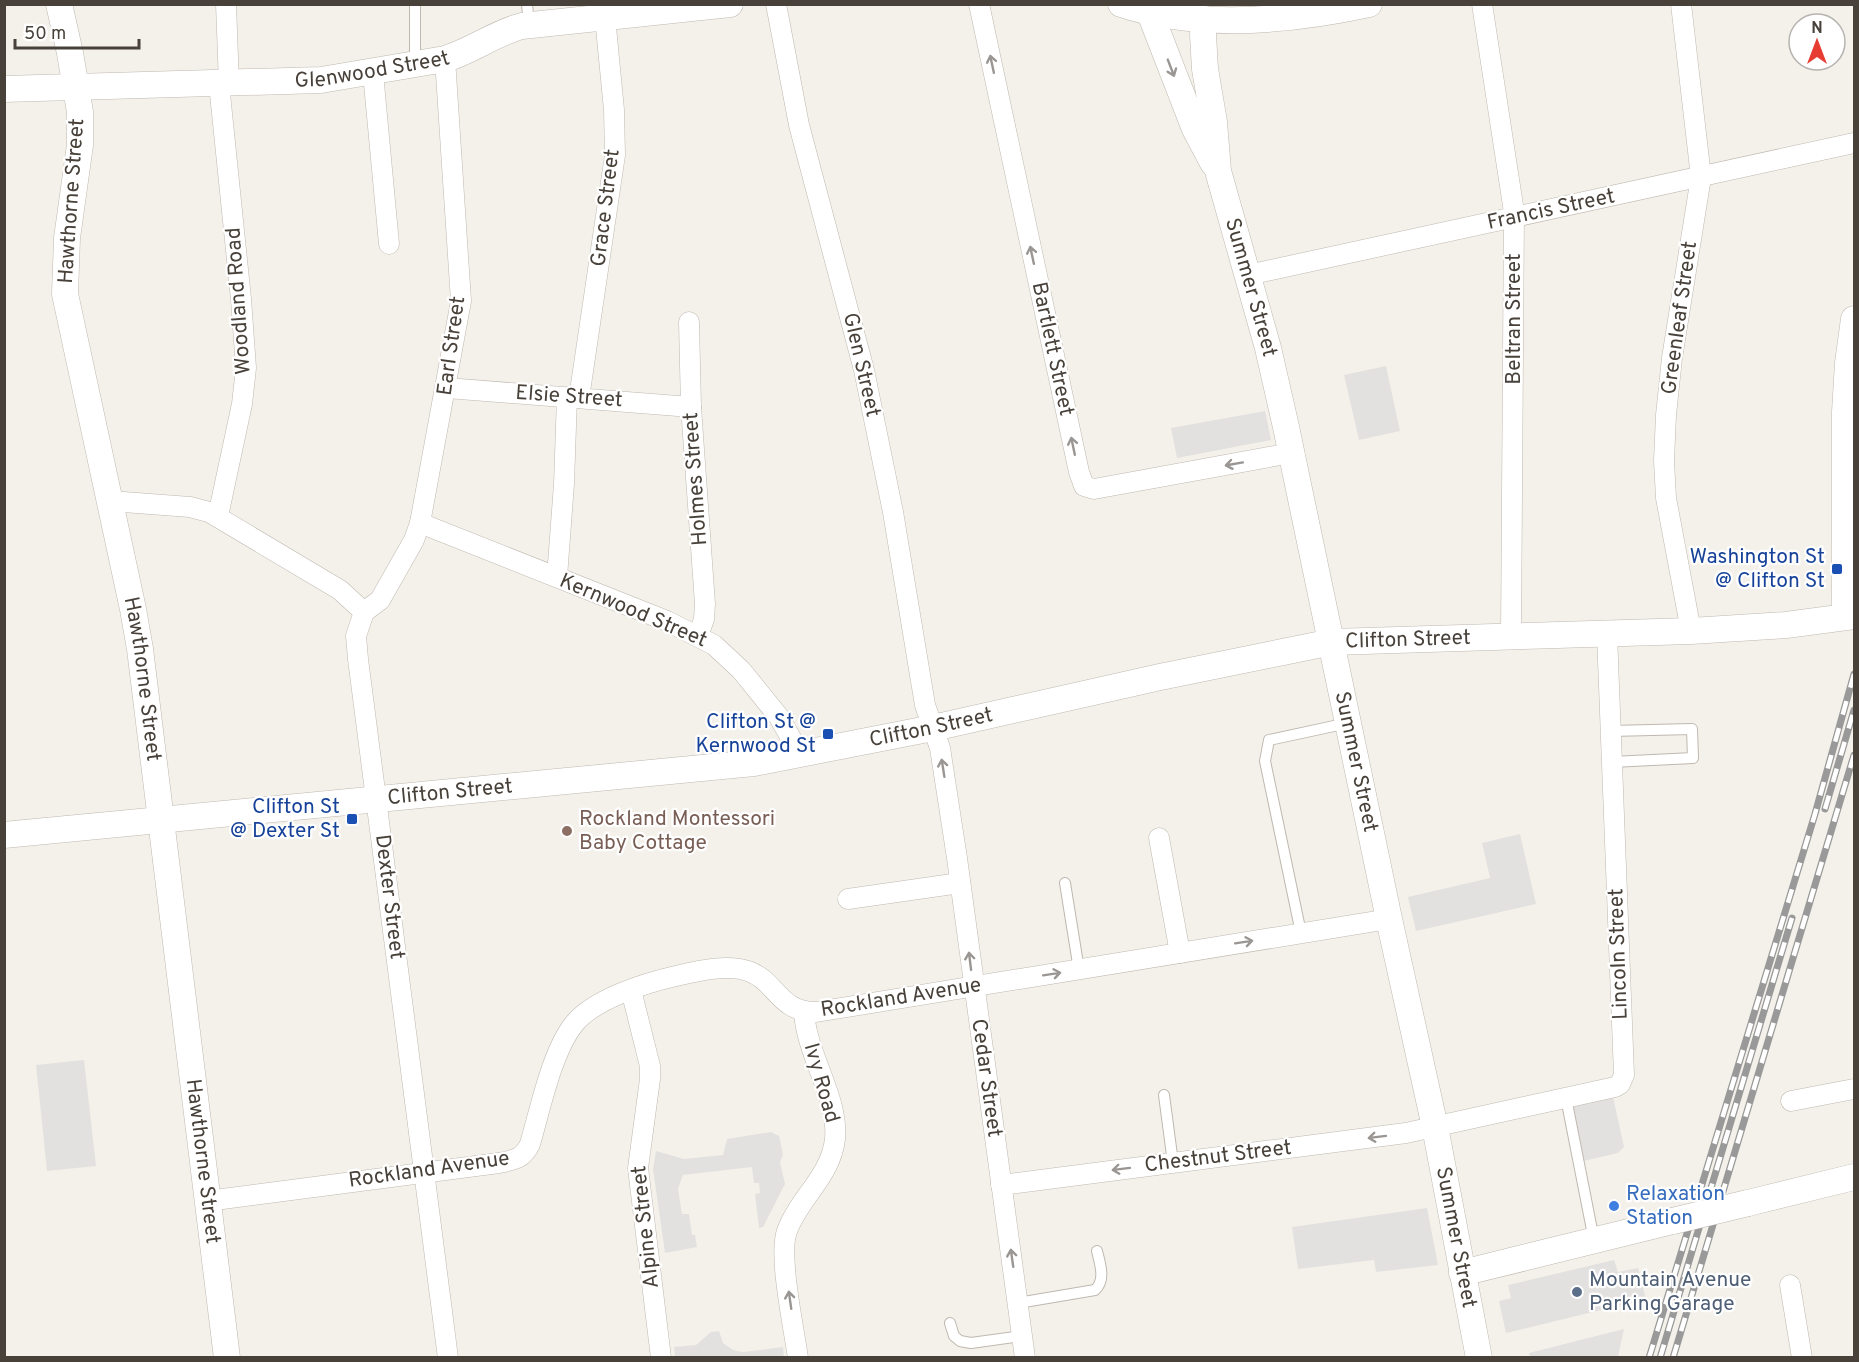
<svg xmlns="http://www.w3.org/2000/svg" width="1859" height="1362" viewBox="0 0 1859 1362" font-family="Overpass,sans-serif">
<rect width="100%" height="100%" fill="#f4f1eb"/>
<!-- parking -->
<g fill="#e3e1df">
<path d="M 1386,366 L 1400,431 L 1359,440 L 1344,375 Z"/>
<path d="M 1265,411 L 1271,440 L 1177,458 L 1171,428 Z"/>
<path d="M 1520,834 L 1536,904 L 1416,931 L 1408,897 L 1490,878 L 1482,843 Z"/>
<path d="M 84,1060 L 96,1166 L 47,1171 L 36,1065 Z"/>
<path d="M 1613,1097 L 1624,1147 L 1618,1153 L 1584,1161 L 1572,1106 Z"/>
<path d="M 771,1132 L 779,1136 L 780,1140 L 783,1155 L 780,1162 L 785,1184 L 763,1227 L 759,1228 L 755,1194 L 760,1193 L 759,1183 L 754,1183 L 752,1167 L 683,1175 L 678,1189 L 682,1214 L 689,1214 L 692,1235 L 695,1235 L 697,1247 L 665,1253 L 653,1169 L 656,1151 L 684,1159 L 723,1155 L 727,1139 Z"/>
<path d="M 1427,1208 L 1438,1265 L 1376,1272 L 1374,1260 L 1298,1269 L 1292,1227 Z"/>
<path d="M 1614,1260 L 1618,1272 L 1638,1268 L 1646,1299 L 1506,1333 L 1499,1301 L 1511,1298 L 1508,1285 Z"/>
<path d="M 1624,1329 L 1618,1357 L 1530,1357 L 1529,1353 Z"/>
<path d="M 719,1331 L 723,1343 L 733,1350 L 743,1352 L 783,1347 L 784,1357 L 675,1357 L 674,1347 L 696,1345 L 711,1332 Z"/>
</g>
<g fill="none" stroke-linecap="round" stroke-linejoin="round">
<defs>
<g id="service">
<path d="M 415,4 L 415,63"/>
<path d="M 527,4 L 529,25"/>
<path d="M 1611,731 L 1692,729 L 1693,758 L 1612,762"/>
<path d="M 1065,883 L 1079,970"/>
<path d="M 1301,933 L 1265,761 L 1269,740 L 1348,723"/>
<path d="M 1164,1095 L 1173,1163"/>
<path d="M 1566,1098 L 1594,1240"/>
<path d="M 1018,1303 L 1095,1290 C 1106,1280 1100,1264 1097,1251"/>
<path d="M 950,1323 L 954,1336 L 960,1341 L 971,1343 L 1022,1336"/>
</g>
<g id="minor">
<path d="M 226,4 L 229,84"/>
<path d="M 776,4 L 799,125 L 864,370 L 893,512 L 925,705 L 940,748 L 957,858 L 1025,1358"/>
<path d="M 979,4 L 1079,472 L 1084,486 L 1094,489 L 1291,453"/>
<path d="M 1482,4 L 1514,212 L 1511,637"/>
<path d="M 1681,4 L 1701,177 L 1672,358 L 1666,415 L 1664,461 L 1666,498 L 1691,631"/>
<path d="M 373,73 L 389,244"/>
<path d="M 1248,275 L 1854,143"/>
<path d="M 689,322 L 691,407 L 705,604 L 704,619 L 698,636"/>
<path d="M 447,388 L 691,407"/>
<path d="M 579,398 L 615,155 L 614,110 L 605,17"/>
<path d="M 110,501 L 190,507 L 209,512 L 340,590 L 364,612 L 356,636 L 358,659 L 448,1358"/>
<path d="M 218,516 L 242,404 L 246,368 L 241,299 L 219,84"/>
<path d="M 420,523 L 667,621 L 714,645 L 741,670 L 779,717 L 801,756"/>
<path d="M 557,577 L 564,484 L 567,397"/>
<path d="M 364,612 L 380,600 L 414,540 L 420,523 L 461,301 L 445,59"/>
<path d="M 1159,838 L 1180,953"/>
<path d="M 848,899 L 960,883"/>
<path d="M 631,990 L 650,1066 L 650,1079 L 638,1168 L 661,1358"/>
<path d="M 1791,1101 L 1854,1089"/>
<path d="M 1001,1185 L 1406,1133 L 1615,1087 L 1620,1084 L 1624,1075 L 1607,634"/>
<path d="M 207,1201 L 499,1163 C 514,1160 523,1159 530,1144 C 540,1110 552,1051 574,1024 C 594,999 645,983 676,976 C 698,971 726,964 748,971 C 777,981 778,1012 816,1012 L 1389,919"/>
<path d="M 1790,1285 L 1802,1358"/>
<path d="M 798,1358 C 794,1329 778,1255 787,1231 C 799,1198 831,1176 835,1139 C 839,1097 806,1055 804,1011"/>
</g>
<g id="tertiary">
<path id="s1" d="M 59,4 L 70,53 L 80,112 L 80,145 L 67,238 L 65,294 L 133,609 L 140,649 L 227,1358"/>
<path d="M 1121,4 C 1199,30 1290,21 1369,4"/>
<path d="M 1150,13 L 1195,129 L 1213,163"/>
<path id="s2" d="M 1204,19 L 1203,35 L 1205,69 L 1214,122 L 1218,171 L 1268,348 L 1286,427 L 1389,919 L 1435,1127 L 1479,1358"/>
<path id="s3" d="M 4,89 L 321,80 L 445,59 C 472,51 495,33 522,26 L 730,4"/>
<path d="M 1845,616 L 1845,412 L 1848,363 L 1854,319"/>
<path id="s4" d="M 4,835 L 754,763 L 933,728 L 1160,677 L 1332,642 L 1691,631 L 1786,625 L 1854,616"/>
<path d="M 1748,1203 L 1854,1177"/>
<path d="M 1462,1273 L 1673,1221"/>
</g>
</defs>
<!-- service casing -->
<use href="#service" stroke="#bfb8af" stroke-width="12"/>
<!-- minor casing -->
<use href="#minor" stroke="#bfb8af" stroke-width="21"/>
<!-- tertiary casing -->
<use href="#tertiary" stroke="#bfb8af" stroke-width="27"/>
<!-- service -->
<use href="#service" stroke="#fff" stroke-width="10"/>
<!-- minor -->
<use href="#minor" stroke="#fff" stroke-width="20"/>
<!-- tertiary -->
<use href="#tertiary" stroke="#fff" stroke-width="26"/>
<defs>
<g id="rail">
<path d="M 1825,809 L 1854,710"/>
<path d="M 1649,1358 L 1815,814 L 1854,674"/>
<path d="M 1660,1358 L 1792,918"/>
<path d="M 1673,1358 L 1854,755"/>
</g>
</defs>
<!-- rail casing -->
<use href="#rail" stroke="#999" stroke-width="7"/>
<!-- rail -->
<use href="#rail" stroke="#fff" stroke-width="4.5" stroke-dasharray="14" stroke-linecap="butt"/>
<defs>
<path id="tertiary-bridge" d="M 1673,1221 L 1748,1203"/>
</defs>
<!-- tertiary-bridge casing -->
<use href="#tertiary-bridge" stroke="#bfb8af" stroke-width="27" stroke-linecap="butt"/>
<!-- tertiary-bridge -->
<use href="#tertiary-bridge" stroke="#fff" stroke-width="26"/>
</g>
<!-- one-way arrows -->
<defs><path id="oneway-shaft" d="M-6 0H5M1.5-3L5.5 0L1.5 3" fill="none" stroke-width="1.6" stroke-linecap="round" stroke-linejoin="round" transform="scale(1.5)"/></defs>
<g stroke="#9a9693">
<use href="#oneway-shaft" transform="translate(992 64) rotate(-102)"/>
<use href="#oneway-shaft" transform="translate(1171 68) rotate(69)"/>
<use href="#oneway-shaft" transform="translate(1032 255) rotate(-102)"/>
<use href="#oneway-shaft" transform="translate(1073 446) rotate(-102)"/>
<use href="#oneway-shaft" transform="translate(1234 464) rotate(170)"/>
<use href="#oneway-shaft" transform="translate(943 768) rotate(-99)"/>
<use href="#oneway-shaft" transform="translate(1244 942) rotate(-9)"/>
<use href="#oneway-shaft" transform="translate(970 961) rotate(-97)"/>
<use href="#oneway-shaft" transform="translate(1052 974) rotate(-9)"/>
<use href="#oneway-shaft" transform="translate(1377 1137) rotate(173)"/>
<use href="#oneway-shaft" transform="translate(1121 1169) rotate(173)"/>
<use href="#oneway-shaft" transform="translate(1012 1258) rotate(-98)"/>
<use href="#oneway-shaft" transform="translate(790 1300) rotate(-98)"/>
</g>
<!-- markers -->
<g fill="#1a4fb4" stroke="#fff" stroke-width="2">
<rect x="1831" y="563" width="12" height="12" rx="3"/>
<rect x="822" y="728" width="12" height="12" rx="3"/>
<rect x="346" y="813" width="12" height="12" rx="3"/>
</g>
<circle fill="#8d6e63" stroke="#fff" stroke-width="2" cx="567" cy="831" r="6"/>
<circle fill="#3f7fe0" stroke="#fff" stroke-width="2" cx="1614" cy="1206" r="6"/>
<circle fill="#5c6f8a" stroke="#fff" stroke-width="2" cx="1577" cy="1292" r="6"/>
<g text-anchor="middle" dominant-baseline="central" stroke-width="4.5" stroke-linejoin="round" paint-order="stroke">
<!-- street labels -->
<g font-size="21" fill="#48413a" stroke="#fff">
<text stroke="none"><textPath href="#s3" startOffset="369">Glenwood Street</textPath></text>
<text transform="translate(72 201) rotate(-86)">Hawthorne Street</text>
<text transform="translate(606 208) rotate(-83)">Grace Street</text>
<text transform="translate(1551 210) rotate(-12)">Francis Street</text>
<text stroke="none"><textPath href="#s2" startOffset="274">Summer Street</textPath></text>
<text transform="translate(239 301) rotate(-94)">Woodland Road</text>
<text transform="translate(1680 318) rotate(-82)">Greenleaf Street</text>
<text transform="translate(1514 319) rotate(-90)">Beltran Street</text>
<text transform="translate(452 346) rotate(-82)">Earl Street</text>
<text transform="translate(1052 349) rotate(78)">Bartlett Street</text>
<text transform="translate(861 365) rotate(77)">Glen Street</text>
<text transform="translate(569 397) rotate(4)">Elsie Street</text>
<text transform="translate(696 479) rotate(-94)">Holmes Street</text>
<text transform="translate(633 611) rotate(23)">Kernwood Street</text>
<text stroke="none"><textPath href="#s4" startOffset="1420">Clifton Street</textPath></text>
<text stroke="none"><textPath href="#s1" startOffset="686">Hawthorne Street</textPath></text>
<text stroke="none"><textPath href="#s4" startOffset="934">Clifton Street</textPath></text>
<text stroke="none"><textPath href="#s2" startOffset="760">Summer Street</textPath></text>
<text stroke="none"><textPath href="#s4" startOffset="448">Clifton Street</textPath></text>
<text transform="translate(389 897) rotate(83)">Dexter Street</text>
<text transform="translate(1619 954) rotate(-92)">Lincoln Street</text>
<text transform="translate(901 998) rotate(-9)">Rockland Avenue</text>
<text transform="translate(986 1078) rotate(82)">Cedar Street</text>
<text transform="translate(821 1083) rotate(74)">Ivy Road</text>
<text transform="translate(1218 1157) rotate(-7)">Chestnut Street</text>
<text stroke="none"><textPath href="#s1" startOffset="1172">Hawthorne Street</textPath></text>
<text transform="translate(429 1170) rotate(-8)">Rockland Avenue</text>
<text transform="translate(646 1227) rotate(-96)">Alpine Street</text>
<text stroke="none"><textPath href="#s2" startOffset="1246">Summer Street</textPath></text>
</g>
<!-- transit labels -->
<g font-size="21" fill="#164399" stroke="#fff" text-anchor="end">
<text x="1825" y="557">Washington St<tspan x="1825" dy="24">@ Clifton St</tspan></text>
<text x="816" y="722">Clifton St @<tspan x="816" dy="24">Kernwood St</tspan></text>
<text x="340" y="807">Clifton St<tspan x="340" dy="24">@ Dexter St</tspan></text>
</g>
<!-- education labels -->
<g font-size="21" fill="#785e54" stroke="#fff" text-anchor="start">
<text x="579" y="819">Rockland Montessori<tspan x="579" dy="24">Baby Cottage</tspan></text>
</g>
<!-- shop labels -->
<g font-size="21" fill="#366cbe" stroke="#fff" text-anchor="start">
<text x="1626" y="1194">Relaxation<tspan x="1626" dy="24">Station</tspan></text>
</g>
<!-- service labels -->
<g font-size="21" fill="#4e5e75" stroke="#fff" text-anchor="start">
<text x="1589" y="1280">Mountain Avenue<tspan x="1589" dy="24">Parking Garage</tspan></text>
</g>
</g>
<!-- border -->
<rect width="1859" height="1362" fill="none" stroke="#48413a" stroke-width="12"/>
<!-- north arrow -->
<g transform="translate(1817 42)"><circle r="28" fill="#ffffff" stroke="#b6b3b0" stroke-width="1.5"/>
<path d="M0-4.5L10 22L0 15L-10 22Z" fill="#e63c31"/>
<text y="-9" font-size="16" font-weight="bold" text-anchor="middle" fill="#48413a">N</text>
</g>
<!-- scale -->
<path d="M15 39v9h124v-9" fill="none" stroke="#48413a" stroke-width="3"/>
<text x="24" y="39" font-size="18" fill="#48413a" stroke="#ffffff" stroke-width="4.5" paint-order="stroke">50 m</text>
</svg>
